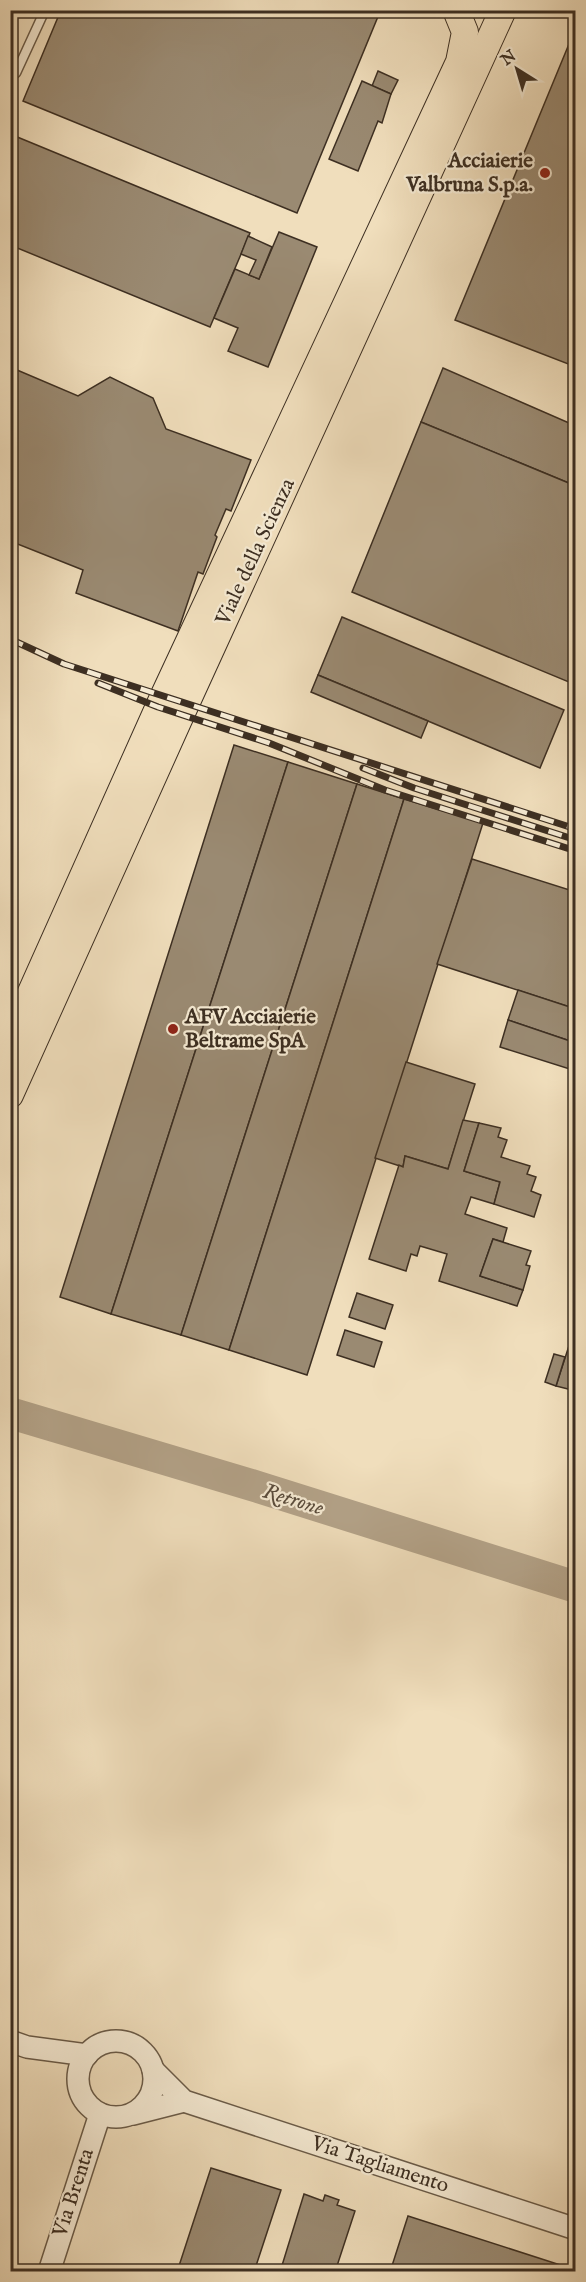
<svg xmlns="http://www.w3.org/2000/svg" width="586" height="2282" viewBox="0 0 586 2282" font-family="'IM FELL English',serif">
<rect width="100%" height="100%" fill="#f0debc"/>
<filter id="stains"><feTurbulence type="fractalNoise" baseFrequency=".00333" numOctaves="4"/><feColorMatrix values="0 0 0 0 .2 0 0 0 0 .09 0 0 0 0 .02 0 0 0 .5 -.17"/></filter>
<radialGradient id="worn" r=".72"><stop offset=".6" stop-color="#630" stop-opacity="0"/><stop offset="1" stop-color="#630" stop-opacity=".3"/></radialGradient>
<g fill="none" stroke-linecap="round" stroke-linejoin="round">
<!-- river -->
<path stroke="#b3a288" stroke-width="32" d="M 10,1413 L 258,1487 L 576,1587"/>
</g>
<!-- building -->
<g fill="#9a8a72" stroke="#3d2f22" stroke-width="1.5">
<path d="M 61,10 L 371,10 L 379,14 L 297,213 L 23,101 Z"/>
<path d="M 576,27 L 576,367 L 455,320 Z"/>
<path d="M 378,71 L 398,80 L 391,94 L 372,86 Z"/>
<path d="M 362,81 L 391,94 L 382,123 L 378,121 L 358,171 L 329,159 Z"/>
<path d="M 10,134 L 250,233 L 210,327 L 10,245 Z"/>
<path d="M 279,232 L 317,247 L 268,367 L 228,351 L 238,328 L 214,318 L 235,269 L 259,279 Z"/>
<path d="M 248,236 L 272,247 L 259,279 L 249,275 L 256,260 L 241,254 Z"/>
<path d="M 10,367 L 78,396 L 110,377 L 153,398 L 166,429 L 251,460 L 231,511 L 226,509 L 215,535 L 217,537 L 203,574 L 198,572 L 178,631 L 76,593 L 83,570 L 10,541 Z"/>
<path d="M 443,368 L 576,426 L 576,486 L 421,422 Z"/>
<path d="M 421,422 L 576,486 L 576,685 L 352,592 Z"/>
<path d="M 342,617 L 564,710 L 540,768 L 318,675 Z"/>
<path d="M 318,675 L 428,721 L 421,738 L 311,692 Z"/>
<path d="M 234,745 L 288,762 L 111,1314 L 60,1297 Z"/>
<path d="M 288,762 L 357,784 L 181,1335 L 111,1314 Z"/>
<path d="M 357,784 L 404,799 L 229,1350 L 181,1335 Z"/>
<path d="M 404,799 L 483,823 L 307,1375 L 229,1350 Z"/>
<path d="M 472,859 L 576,892 L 576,1009 L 437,964 Z"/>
<path d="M 518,990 L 576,1009 L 576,1043 L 508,1020 Z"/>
<path d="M 508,1020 L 576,1043 L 576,1071 L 500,1047 Z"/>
<path d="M 406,1062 L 475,1084 L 448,1169 L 405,1156 L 403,1167 L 375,1158 Z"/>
<path d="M 463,1120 L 479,1123 L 464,1171 L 500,1182 L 494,1204 L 471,1197 L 465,1214 L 507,1228 L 503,1242 L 493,1239 L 480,1276 L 523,1290 L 517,1306 L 439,1281 L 447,1254 L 420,1246 L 417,1256 L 411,1254 L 406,1271 L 369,1259 L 399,1165 L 403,1167 L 405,1156 L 448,1169 Z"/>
<path d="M 479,1123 L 501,1128 L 498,1137 L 507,1140 L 501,1157 L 530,1166 L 527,1174 L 536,1177 L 531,1191 L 541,1195 L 534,1217 L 494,1204 L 500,1182 L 464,1171 Z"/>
<path d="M 493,1239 L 531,1251 L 526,1265 L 530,1266 L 523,1290 L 480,1276 Z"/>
<path d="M 357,1293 L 393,1305 L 385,1329 L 349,1317 Z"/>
<path d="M 576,1324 L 576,1391 L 556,1386 Z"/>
<path d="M 345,1330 L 382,1342 L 374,1367 L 337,1355 Z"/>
<path d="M 554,1354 L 565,1357 L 556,1386 L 545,1382 Z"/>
<path d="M 211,2168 L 281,2190 L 254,2272 L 177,2272 Z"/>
<path d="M 304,2194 L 323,2201 L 325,2195 L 339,2200 L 337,2205 L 355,2211 L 335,2272 L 280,2272 Z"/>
<path d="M 408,2216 L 576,2270 L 576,2272 L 390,2272 Z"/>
</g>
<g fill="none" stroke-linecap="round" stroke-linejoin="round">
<defs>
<path id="service" d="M 16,73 L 45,10"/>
<g id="tertiary">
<path d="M 10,2041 L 27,2047 L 87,2055"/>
<circle cx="116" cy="2079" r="38"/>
<path d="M 153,2070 L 184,2101 L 576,2229"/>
<path d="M 133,2114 L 184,2101"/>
<path d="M 49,2272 L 100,2114"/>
</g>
<g id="primary">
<path d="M 10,1039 L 163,697 L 459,62 L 465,32 L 456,10"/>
<path d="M 10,1095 L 181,715 L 503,10"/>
</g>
</defs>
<!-- service casing -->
<use href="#service" stroke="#6a5b48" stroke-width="11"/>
<!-- tertiary casing -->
<use href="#tertiary" stroke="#6a5b48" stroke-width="24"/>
<!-- primary casing -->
<use href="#primary" stroke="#3d2f22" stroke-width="28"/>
<!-- service -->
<use href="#service" stroke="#f5ead3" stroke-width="8"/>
<!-- tertiary -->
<use href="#tertiary" stroke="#f5ead3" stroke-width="21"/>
<!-- primary -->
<use href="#primary" stroke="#f0debc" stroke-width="26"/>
<defs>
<g id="rail">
<path d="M 10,639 L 64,664 L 576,829"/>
<path d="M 98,683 L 158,707 L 269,743 L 385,790 L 576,851"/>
<path d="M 363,768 L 414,788 L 576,840"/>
</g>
</defs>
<!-- rail casing -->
<use href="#rail" stroke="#3d2f22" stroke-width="7"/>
<!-- rail -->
<use href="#rail" stroke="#f5ead3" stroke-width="4.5" stroke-dasharray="14" stroke-linecap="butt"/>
</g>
<!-- markers -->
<g fill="#8f2418" stroke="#f5ead3" stroke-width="2">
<circle cx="545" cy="173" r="6"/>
<circle cx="173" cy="1029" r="6"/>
</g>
<g text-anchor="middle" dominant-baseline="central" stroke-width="4.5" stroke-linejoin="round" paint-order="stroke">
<!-- poi labels -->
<g font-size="21" font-weight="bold" fill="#3d2f22" stroke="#f5ead3" text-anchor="end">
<text x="533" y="161">Acciaierie<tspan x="533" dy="24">Valbruna S.p.a.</tspan></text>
<text x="185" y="1017" text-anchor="start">AFV Acciaierie<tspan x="185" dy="24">Beltrame SpA</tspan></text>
</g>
<!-- street labels -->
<g font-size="21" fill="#3d2f22" stroke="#f5ead3">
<text transform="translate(256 552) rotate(-65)">Viale della Scienza</text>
<text transform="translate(380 2165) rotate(18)">Via Tagliamento</text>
<text transform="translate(74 2193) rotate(-72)">Via Brenta</text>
</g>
<!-- water labels -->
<g font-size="22" font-style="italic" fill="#5a4c3c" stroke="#f5ead3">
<text transform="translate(293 1500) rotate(17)">Retrone</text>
</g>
</g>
<!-- margin -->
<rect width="586" height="2282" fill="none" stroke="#f0debc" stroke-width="36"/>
<rect x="12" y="12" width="562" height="2258" fill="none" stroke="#3d2f22" stroke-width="3"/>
<rect x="18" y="18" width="550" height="2246" fill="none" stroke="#3d2f22" stroke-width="1.5"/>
<!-- north arrow -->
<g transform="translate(517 69) rotate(323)" stroke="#f5ead3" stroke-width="4.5" paint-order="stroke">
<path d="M0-4.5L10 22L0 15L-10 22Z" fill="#3d2f22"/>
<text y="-9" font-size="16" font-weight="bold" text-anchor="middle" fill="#3d2f22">N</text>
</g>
<rect width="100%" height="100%" filter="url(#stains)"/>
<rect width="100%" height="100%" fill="url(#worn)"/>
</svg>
